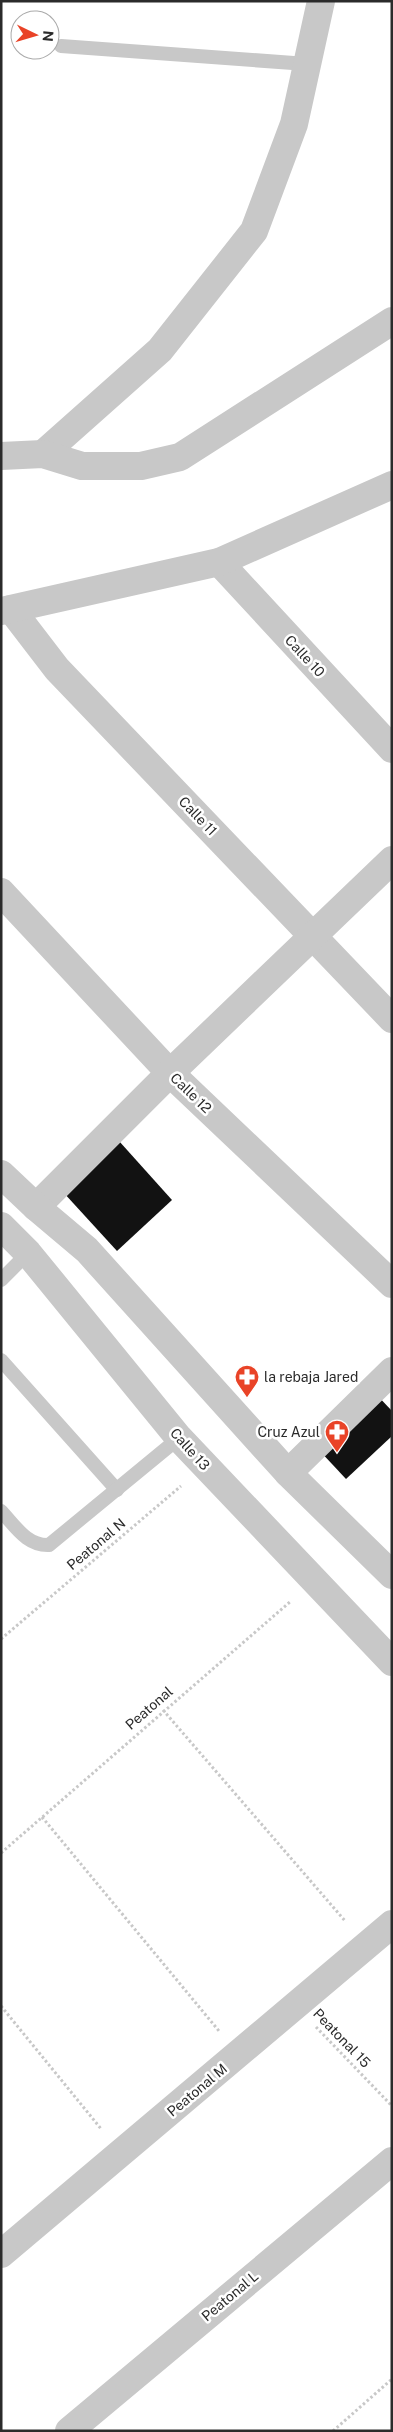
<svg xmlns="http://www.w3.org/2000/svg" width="393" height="2432" viewBox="0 0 393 2432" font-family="'Public Sans',sans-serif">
<rect width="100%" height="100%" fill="#fff"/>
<!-- building -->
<g fill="#121212">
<path d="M 119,1141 L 172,1200 L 117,1251 L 63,1192 Z"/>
<path d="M 375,1393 L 392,1411 L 392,1436 L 346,1479 L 318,1449 Z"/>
</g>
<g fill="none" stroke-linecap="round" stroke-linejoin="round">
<!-- path -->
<g stroke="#c8c8c8" stroke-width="3" stroke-dasharray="2.5 2.5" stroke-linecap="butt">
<path d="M 1,1639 L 181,1486"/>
<path d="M 163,1710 L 346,1922"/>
<path d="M 42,1817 L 219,2031"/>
<path d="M 1,1853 L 291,1601"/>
<path d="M 1,2006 L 102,2130"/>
<path d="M 316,2027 L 392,2106"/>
<path d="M 333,2431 L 392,2379"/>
</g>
<!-- service -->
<g stroke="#c8c8c8" stroke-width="14">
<path d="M 61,46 L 307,64"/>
<path d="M 1,1280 L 28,1253"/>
<path d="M 1,1360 L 117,1490"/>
<path d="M 1,1511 C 16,1527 27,1546 49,1545 L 179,1438"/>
</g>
<!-- minor -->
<g stroke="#c8c8c8" stroke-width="28">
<path d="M 43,454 L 160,350 L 254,231 L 294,124 L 321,1"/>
<path d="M 1,456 L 43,454 L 82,466 L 141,466 L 180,457 L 392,321"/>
<path d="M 219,562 L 392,749"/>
<path d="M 11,609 L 57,669 L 392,1019"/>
<path d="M 1,611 L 219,562 L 392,485"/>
<path d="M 1,892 L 170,1073 L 392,1284"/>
<path d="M 36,1207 L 170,1073 L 392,860"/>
<path d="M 288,1473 L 392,1371"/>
<path d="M 1,2254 L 392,1924"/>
<path d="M 69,2431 L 392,2161"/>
</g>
<!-- tertiary -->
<g stroke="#c8c8c8" stroke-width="28">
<path d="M 1,1174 L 36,1207 L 87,1250 L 288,1473 L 392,1575"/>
<path d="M 1,1226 L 28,1253 L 179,1438 L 392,1662"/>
</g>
</g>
<!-- icons -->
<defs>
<symbol id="pharmacy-pin" viewBox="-11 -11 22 30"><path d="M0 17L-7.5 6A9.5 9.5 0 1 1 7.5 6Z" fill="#e94327" stroke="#fff"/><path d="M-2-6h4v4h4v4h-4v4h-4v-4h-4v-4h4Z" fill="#fff"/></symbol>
</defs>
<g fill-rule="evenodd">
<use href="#pharmacy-pin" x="233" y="1363" width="28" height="38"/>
<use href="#pharmacy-pin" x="323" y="1418" width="28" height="38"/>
</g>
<g text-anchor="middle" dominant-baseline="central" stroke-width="5" stroke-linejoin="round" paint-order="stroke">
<!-- street labels -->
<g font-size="14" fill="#2b2b2b" stroke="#fff">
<text transform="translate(305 656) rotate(47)">Calle 10</text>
<text transform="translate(198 816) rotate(46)">Calle 11</text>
<text transform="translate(191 1093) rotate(44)">Calle 12</text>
<text transform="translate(190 1449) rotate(48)">Calle 13</text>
<text transform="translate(96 1544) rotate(-40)">Peatonal N</text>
<text transform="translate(149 1708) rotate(-41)">Peatonal</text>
<text transform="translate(342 2038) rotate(46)">Peatonal 15</text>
<text transform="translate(197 2090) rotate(-40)">Peatonal M</text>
<text transform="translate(230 2296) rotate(-40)">Peatonal L</text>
</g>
<!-- poi labels -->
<g font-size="14" fill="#2b2b2b" stroke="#fff" text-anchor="start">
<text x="264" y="1377">la rebaja Jared</text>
<text x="320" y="1432" text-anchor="end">Cruz Azul</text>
</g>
</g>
<!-- border -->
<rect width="393" height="2432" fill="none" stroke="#2b2b2b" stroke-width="5"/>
<!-- north arrow -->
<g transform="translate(35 35) rotate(95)"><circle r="24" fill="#ffffff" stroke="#aaaaaa"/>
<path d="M0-4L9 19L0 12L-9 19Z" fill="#e94327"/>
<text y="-8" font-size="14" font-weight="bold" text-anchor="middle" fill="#2b2b2b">N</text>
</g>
</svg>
